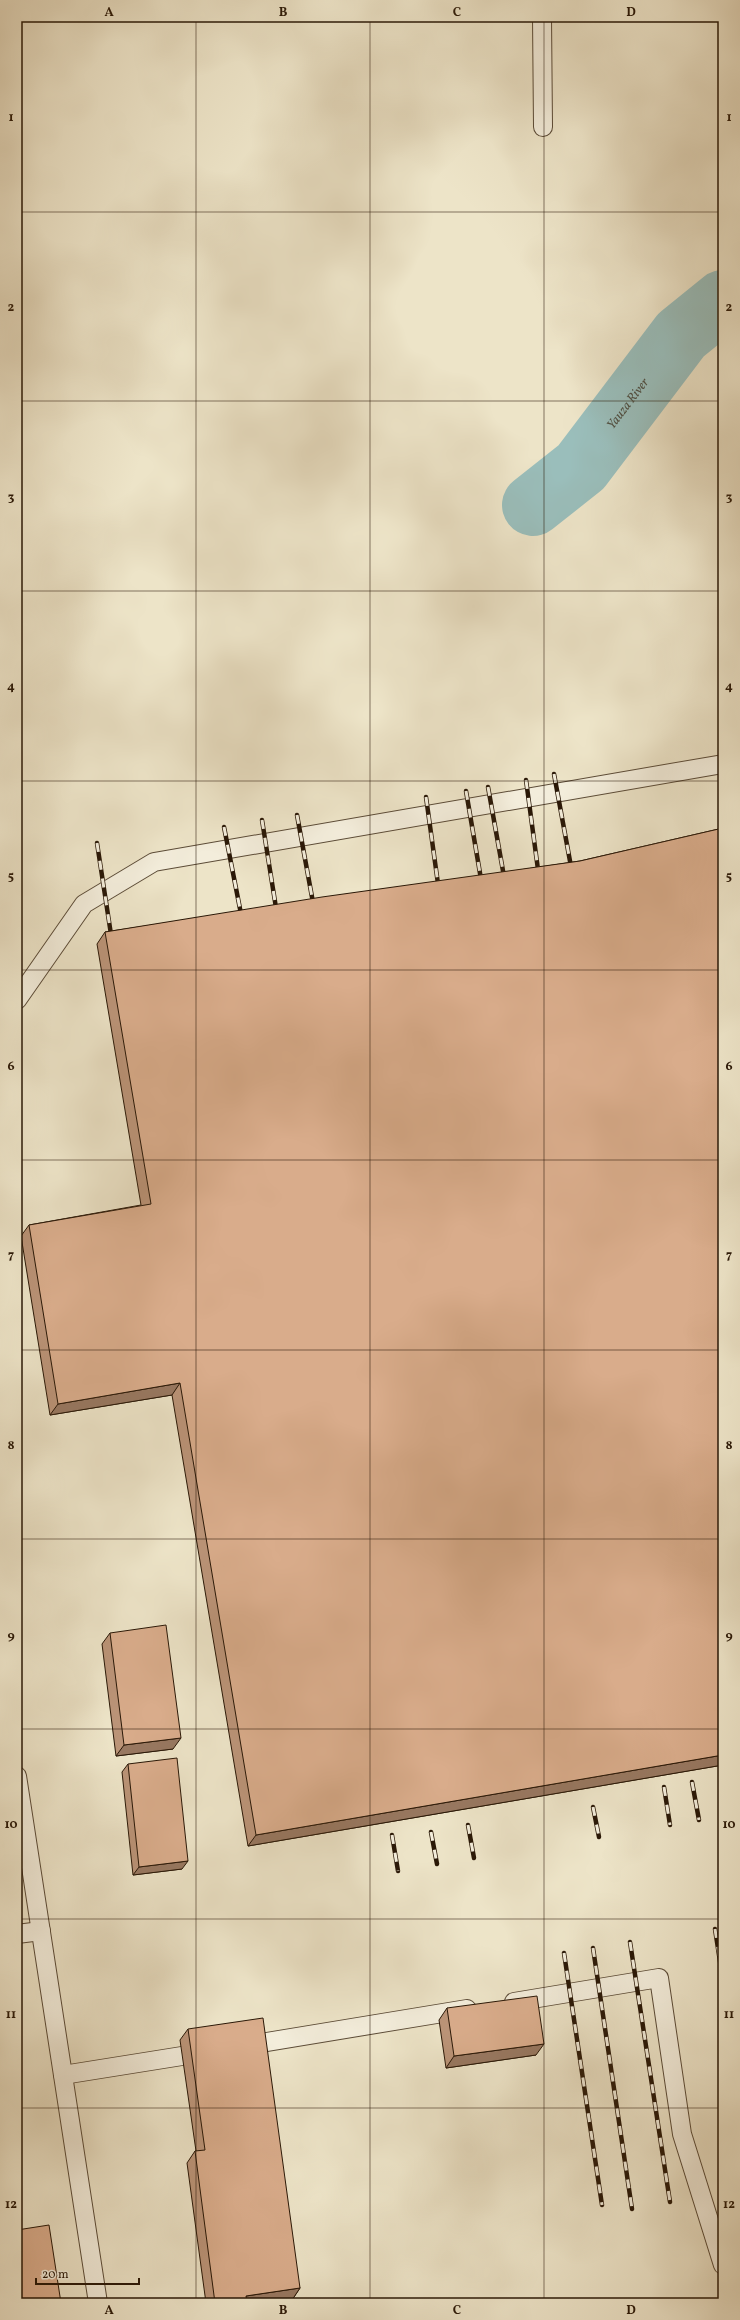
<svg xmlns="http://www.w3.org/2000/svg" width="740" height="2320" viewBox="0 0 740 2320" font-family="Vollkorn,serif">
<rect width="100%" height="100%" fill="#ede4c8"/>
<filter id="stains"><feTurbulence type="fractalNoise" baseFrequency=".005" numOctaves="4"/><feColorMatrix values="0 0 0 0 .2 0 0 0 0 .09 0 0 0 0 .02 0 0 0 .5 -.17"/></filter>
<radialGradient id="worn" r=".72"><stop offset=".6" stop-color="#630" stop-opacity="0"/><stop offset="1" stop-color="#630" stop-opacity=".3"/></radialGradient>
<g fill="none" stroke-linecap="round" stroke-linejoin="round">
<!-- river -->
<path stroke="#9abebb" stroke-width="62" id="s1" d="M 533,505 L 581,467 L 681,335 L 723,301"/>
<defs>
<g id="service">
<path d="M 542,17 L 543,127"/>
<path d="M 17,1000 L 84,904 L 154,862 L 723,764"/>
<path d="M 17,1776 L 98,2303"/>
<path d="M 17,1934 L 41,1931"/>
<path d="M 514,2002 L 659,1978 L 682,2134 L 723,2265"/>
<path d="M 242,2046 L 467,2009"/>
<path d="M 63,2075 L 207,2052"/>
</g>
</defs>
<!-- service casing -->
<use href="#service" stroke="#5b4b37" stroke-width="20"/>
<!-- service -->
<use href="#service" stroke="#f3eddb" stroke-width="18"/>
<defs>
<g id="rail">
<path d="M 554,774 L 572,872"/>
<path d="M 526,780 L 539,877"/>
<path d="M 488,787 L 505,882"/>
<path d="M 466,791 L 482,885"/>
<path d="M 426,797 L 439,891"/>
<path d="M 297,815 L 314,908"/>
<path d="M 262,820 L 277,914"/>
<path d="M 224,827 L 242,919"/>
<path d="M 97,843 L 112,941"/>
<path d="M 721,1777 L 723,1788"/>
<path d="M 692,1782 L 699,1820"/>
<path d="M 664,1787 L 670,1825"/>
<path d="M 593,1807 L 599,1837"/>
<path d="M 468,1825 L 474,1858"/>
<path d="M 431,1832 L 437,1864"/>
<path d="M 392,1835 L 398,1871"/>
<path d="M 715,1929 L 723,1981"/>
<path d="M 630,1942 L 670,2202"/>
<path d="M 593,1948 L 632,2209"/>
<path d="M 564,1953 L 602,2205"/>
</g>
</defs>
<!-- rail casing -->
<use href="#rail" stroke="#2a1807" stroke-width="4.5"/>
<!-- rail -->
<use href="#rail" stroke="#f3eddb" stroke-width="3" stroke-dasharray="9" stroke-linecap="butt"/>
</g>
<!-- wall -->
<g fill="#bb9478" stroke="#2a1807">
<path d="M 723,828 L 723,1765 L 248,1846 L 172,1395 L 50,1415 L 21,1236 L 29,1225 L 141,1205 L 97,944 L 105,932 L 580,861 Z"/>
<path d="M 110,1633 L 173,1749 L 116,1756 L 102,1644 Z"/>
<path d="M 128,1764 L 182,1869 L 133,1875 L 122,1772 Z"/>
<path d="M 447,2008 L 536,2055 L 446,2068 L 439,2020 Z"/>
<path d="M 188,2029 L 300,2288 L 292,2300 L 270,2303 L 206,2303 L 187,2163 L 195,2151 L 196,2151 L 180,2040 Z"/>
</g>
<!-- shaded-wall -->
<g fill="#987861" stroke="#2a1807">
<path d="M 180,1383 L 172,1395 L 50,1415 L 58,1404 Z"/>
<path d="M 181,1738 L 173,1749 L 116,1756 L 124,1745 Z"/>
<path d="M 723,1755 L 723,1765 L 248,1846 L 256,1835 Z"/>
<path d="M 188,1861 L 182,1869 L 133,1875 L 139,1867 Z"/>
<path d="M 544,2044 L 536,2055 L 446,2068 L 454,2056 Z"/>
<path d="M 300,2288 L 292,2300 L 270,2303 L 241,2303 L 246,2296 Z"/>
</g>
<!-- building -->
<g fill="#d9ac8b" stroke="#2a1807">
<path d="M 723,828 L 723,1755 L 256,1835 L 180,1383 L 58,1404 L 29,1225 L 151,1204 L 105,932 L 322,897 L 580,861 Z"/>
<path d="M 166,1625 L 181,1738 L 124,1745 L 110,1633 Z"/>
<path d="M 177,1758 L 188,1861 L 139,1867 L 128,1764 Z"/>
<path d="M 537,1996 L 544,2044 L 454,2056 L 447,2008 Z"/>
<path d="M 263,2018 L 300,2288 L 246,2296 L 247,2303 L 215,2303 L 195,2151 L 205,2150 L 188,2029 Z"/>
<path d="M 49,2225 L 61,2303 L 17,2303 L 17,2230 Z"/>
</g>
<!-- grid -->
<path fill="none" stroke="#2a1807" stroke-width="1" stroke-opacity="0.55" d="M 196,17 L 196,2303M 370,17 L 370,2303M 544,17 L 544,2303M 17,212 L 723,212M 17,401 L 723,401M 17,591 L 723,591M 17,781 L 723,781M 17,970 L 723,970M 17,1160 L 723,1160M 17,1350 L 723,1350M 17,1539 L 723,1539M 17,1729 L 723,1729M 17,1919 L 723,1919M 17,2108 L 723,2108"/>
<g text-anchor="middle" dominant-baseline="central" stroke-width="3.5" stroke-linejoin="round" paint-order="stroke">
<!-- water labels -->
<g font-size="13" font-style="italic" fill="#515246" stroke="#f3eddb">
<text stroke="none"><textPath href="#s1" startOffset="140">Yauza River</textPath></text>
</g>
</g>
<!-- margin -->
<rect width="740" height="2320" fill="none" stroke="#ede4c8" stroke-width="44"/>
<!-- scale -->
<path d="M36 2278v6h103v-6" fill="none" stroke="#2a1807" stroke-width="2"/>
<text x="42" y="2278" font-size="12" fill="#2a1807" stroke="#f3eddb" stroke-width="3" paint-order="stroke">20 m</text>
<rect x="22" y="22" width="696" height="2276" fill="none" stroke="#2a1807" stroke-width="1.5"/>
<g font-size="13" text-anchor="middle" font-weight="bold" fill="#2a1807">
<text x="109" y="16">A</text>
<text x="283" y="16">B</text>
<text x="457" y="16">C</text>
<text x="631" y="16">D</text>
<text x="11" y="121">1</text>
<text x="729" y="121">1</text>
<text x="11" y="311">2</text>
<text x="729" y="311">2</text>
<text x="11" y="501">3</text>
<text x="729" y="501">3</text>
<text x="11" y="690">4</text>
<text x="729" y="690">4</text>
<text x="11" y="880">5</text>
<text x="729" y="880">5</text>
<text x="11" y="1070">6</text>
<text x="729" y="1070">6</text>
<text x="11" y="1259">7</text>
<text x="729" y="1259">7</text>
<text x="11" y="1449">8</text>
<text x="729" y="1449">8</text>
<text x="11" y="1639">9</text>
<text x="729" y="1639">9</text>
<text x="11" y="1828">10</text>
<text x="729" y="1828">10</text>
<text x="11" y="2018">11</text>
<text x="729" y="2018">11</text>
<text x="11" y="2208">12</text>
<text x="729" y="2208">12</text>
<text x="109" y="2314">A</text>
<text x="283" y="2314">B</text>
<text x="457" y="2314">C</text>
<text x="631" y="2314">D</text>
</g>
<rect width="100%" height="100%" filter="url(#stains)"/>
<rect width="100%" height="100%" fill="url(#worn)"/>
</svg>
